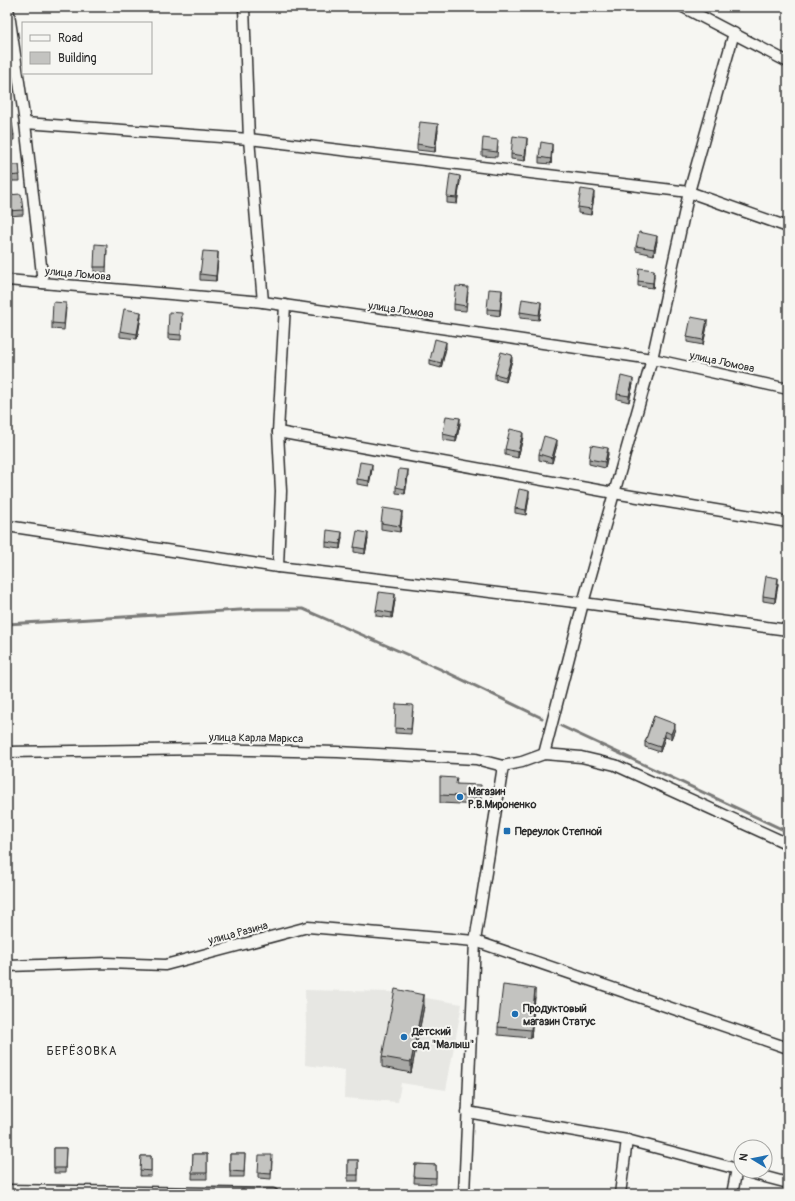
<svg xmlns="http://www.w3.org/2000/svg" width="795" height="1201" viewBox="0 0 795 1201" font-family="Pangolin,sans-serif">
<rect width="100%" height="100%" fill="#f6f6f2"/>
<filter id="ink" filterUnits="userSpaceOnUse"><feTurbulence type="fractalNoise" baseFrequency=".025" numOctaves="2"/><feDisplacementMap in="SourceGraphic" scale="8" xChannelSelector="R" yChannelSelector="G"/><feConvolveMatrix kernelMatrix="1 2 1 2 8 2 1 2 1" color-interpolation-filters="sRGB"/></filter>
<g filter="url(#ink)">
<!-- built -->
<path fill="#e7e7e3" d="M 305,990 L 390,992 L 462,1004 L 446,1090 L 401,1083 L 398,1102 L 344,1098 L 345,1070 L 305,1065 L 306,1025 Z"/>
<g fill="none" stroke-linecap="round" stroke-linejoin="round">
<!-- stream -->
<g stroke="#7a7a78" stroke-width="3">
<path d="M 7,624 L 257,609 L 303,609 L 440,669 L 542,718"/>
<path d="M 561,726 L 788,832"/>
</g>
<defs>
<g id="minor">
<path d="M 8,7 L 25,123 L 43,283"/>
<path d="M 244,7 L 249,139 L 263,302"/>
<path d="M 683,7 L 788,62"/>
<path d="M 25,123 L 249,139 L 689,192 L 788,227"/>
<path d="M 7,280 L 263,302 L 652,359 L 788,389"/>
<path d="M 278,432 L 614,493 L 788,522"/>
<path d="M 7,526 L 278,567 L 583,603 L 788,630"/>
<path d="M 278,567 L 281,491 L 278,432 L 285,305"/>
<path d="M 7,752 L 205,749 L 338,752 L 476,759 L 503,766 L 522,762 L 544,754 L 581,757 L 615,765 L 788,844"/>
<path d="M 544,754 L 583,603 L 652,359 L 689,192 L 734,33"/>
<path d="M 7,966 L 106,963 L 165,965 L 308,927 L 475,941 L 788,1048"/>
<path d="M 467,1112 L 627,1140 L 741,1170"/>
<path d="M 743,1171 L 788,1183"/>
<path d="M 7,1190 L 273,1194"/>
<path d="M 464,1194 L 475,941 L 503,766"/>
<path d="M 620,1194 L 627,1140"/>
<path d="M 732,1194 L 737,1169"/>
</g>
</defs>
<!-- minor casing -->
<use href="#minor" stroke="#2b2b2b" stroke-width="13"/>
<!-- minor -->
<use href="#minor" stroke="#f6f6f2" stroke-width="10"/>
</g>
<!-- wall -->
<g fill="#a8a8a5" stroke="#2b2b2b">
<path d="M 7,94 L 11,101 L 11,107 L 7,107 Z"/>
<path d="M 7,123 L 14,135 L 14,140 L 9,140 L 9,146 L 7,146 Z"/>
<path d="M 438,130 L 435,152 L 417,150 L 417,144 Z"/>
<path d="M 527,144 L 525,161 L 511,159 L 511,154 Z"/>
<path d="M 498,146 L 497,157 L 482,156 L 482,150 Z"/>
<path d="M 552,149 L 551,164 L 539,163 L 539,157 Z"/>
<path d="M 7,165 L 19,165 L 20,181 L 7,181 Z"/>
<path d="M 460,181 L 457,204 L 447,203 L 447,197 Z"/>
<path d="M 7,195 L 23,210 L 23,215 L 7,216 Z"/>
<path d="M 594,197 L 591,215 L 578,213 L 578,207 Z"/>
<path d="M 657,241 L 654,255 L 636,251 L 636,246 Z"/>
<path d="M 107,250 L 106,273 L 94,272 L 94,267 Z"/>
<path d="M 218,258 L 216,281 L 200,280 L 200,274 Z"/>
<path d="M 654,276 L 653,288 L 638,286 L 638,281 Z"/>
<path d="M 468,292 L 466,311 L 454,310 L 454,304 Z"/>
<path d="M 502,296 L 500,316 L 487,314 L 487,309 Z"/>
<path d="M 541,307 L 539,320 L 520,318 L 520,312 Z"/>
<path d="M 66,308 L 64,330 L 52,329 L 52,323 Z"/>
<path d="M 141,317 L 137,339 L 120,337 L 120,331 Z"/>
<path d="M 182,318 L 181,340 L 168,339 L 168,334 Z"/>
<path d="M 707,326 L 703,345 L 687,342 L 687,337 Z"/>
<path d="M 446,348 L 441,368 L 430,365 L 430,360 Z"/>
<path d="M 512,360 L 506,382 L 495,379 L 495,374 Z"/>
<path d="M 633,384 L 629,402 L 617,399 L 617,394 Z"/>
<path d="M 460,424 L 456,442 L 443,440 L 443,434 Z"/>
<path d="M 523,437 L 518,458 L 505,455 L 505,449 Z"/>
<path d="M 557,445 L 552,463 L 539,460 L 539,454 Z"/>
<path d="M 608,454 L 605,468 L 589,464 L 589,459 Z"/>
<path d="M 372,469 L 369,486 L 357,484 L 357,479 Z"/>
<path d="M 408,476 L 405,494 L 396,493 L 396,487 Z"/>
<path d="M 529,497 L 526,515 L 515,513 L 515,508 Z"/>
<path d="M 402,517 L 400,532 L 381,529 L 381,523 Z"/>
<path d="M 342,537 L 340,549 L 326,547 L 326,542 Z"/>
<path d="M 368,539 L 365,554 L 354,552 L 354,547 Z"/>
<path d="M 778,584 L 775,603 L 763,601 L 763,596 Z"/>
<path d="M 395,600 L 392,618 L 376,616 L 376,610 Z"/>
<path d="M 413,711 L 411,734 L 395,733 L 395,728 Z"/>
<path d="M 654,716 L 675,729 L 671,739 L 665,737 L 660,752 L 645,747 L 645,742 Z"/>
<path d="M 457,784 L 481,793 L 481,805 L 440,803 L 440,795 Z"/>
<path d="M 535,997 L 531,1038 L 498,1035 L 498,1027 Z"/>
<path d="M 424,1006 L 411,1073 L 382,1067 L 382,1057 Z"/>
<path d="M 54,1148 L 66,1148 L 65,1173 L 54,1173 Z"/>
<path d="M 193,1154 L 207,1154 L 207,1179 L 192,1179 Z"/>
<path d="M 230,1154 L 245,1154 L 244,1177 L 230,1177 Z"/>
<path d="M 141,1156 L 151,1156 L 151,1176 L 140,1176 Z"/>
<rect x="348" y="1160" width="10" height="21"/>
<path d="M 272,1161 L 271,1179 L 258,1178 L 258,1173 Z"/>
<path d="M 415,1164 L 436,1165 L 436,1184 L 414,1183 Z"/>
</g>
<!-- shaded-wall -->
<g fill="#888886" stroke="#2b2b2b">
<path d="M 438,124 L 438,130 L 435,152 L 435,147 Z"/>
<path d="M 527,138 L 527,144 L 525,161 L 525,156 Z"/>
<path d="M 552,144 L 552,149 L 551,164 L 551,159 Z"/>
<path d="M 460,176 L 460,181 L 457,204 L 457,198 Z"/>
<path d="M 594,191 L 594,197 L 591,215 L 591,209 Z"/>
<path d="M 657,236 L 657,241 L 654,255 L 654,249 Z"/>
<path d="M 218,252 L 218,258 L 216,281 L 216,276 Z"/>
<path d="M 654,270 L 654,276 L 653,288 L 653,283 Z"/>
<path d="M 502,290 L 502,296 L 500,316 L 500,310 Z"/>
<path d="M 541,302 L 541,307 L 539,320 L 539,315 Z"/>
<path d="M 141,312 L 141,317 L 137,339 L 137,334 Z"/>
<path d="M 707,320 L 707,326 L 703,345 L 703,340 Z"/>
<path d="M 446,342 L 446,348 L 441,368 L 441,363 Z"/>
<path d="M 512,355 L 512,360 L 506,382 L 506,377 Z"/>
<path d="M 633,379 L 633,384 L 629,402 L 629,396 Z"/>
<path d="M 460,418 L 460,424 L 456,442 L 456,437 Z"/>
<path d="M 523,432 L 523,437 L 518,458 L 518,452 Z"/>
<path d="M 557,440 L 557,445 L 552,463 L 552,458 Z"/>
<path d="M 608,448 L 608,454 L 605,468 L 605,462 Z"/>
<path d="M 372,464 L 372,469 L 369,486 L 369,481 Z"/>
<path d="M 408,470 L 408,476 L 405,494 L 405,489 Z"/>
<path d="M 529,491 L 529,497 L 526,515 L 526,510 Z"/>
<path d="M 402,511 L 402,517 L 400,532 L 400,526 Z"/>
<path d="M 342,532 L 342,537 L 340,549 L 340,544 Z"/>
<path d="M 368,533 L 368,539 L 365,554 L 365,549 Z"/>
<path d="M 778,578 L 778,584 L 775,603 L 775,598 Z"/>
<path d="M 395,594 L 395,600 L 392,618 L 392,613 Z"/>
<path d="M 675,724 L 675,729 L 671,739 L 671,734 Z"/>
<path d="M 665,731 L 665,737 L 660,752 L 660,747 Z"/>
<path d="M 535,989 L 535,997 L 531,1038 L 531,1030 Z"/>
<path d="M 424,995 L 424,1006 L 411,1073 L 411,1062 Z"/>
</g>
<!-- building -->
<g fill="#c3c3c0" stroke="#2b2b2b">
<path d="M 7,94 L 10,94 L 11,101 L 7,102 Z"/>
<path d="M 420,122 L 438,124 L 435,147 L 417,144 Z"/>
<path d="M 7,123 L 12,123 L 14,135 L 8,135 L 9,140 L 7,140 Z"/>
<path d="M 513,136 L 527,138 L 525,156 L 511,154 Z"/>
<path d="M 483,138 L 498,140 L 497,152 L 482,150 Z"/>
<path d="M 541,142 L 552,144 L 551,159 L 539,157 Z"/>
<path d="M 7,165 L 19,165 L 20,175 L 7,176 Z"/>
<path d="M 450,174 L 460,176 L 457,198 L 447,197 Z"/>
<path d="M 581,189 L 594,191 L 591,209 L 578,207 Z"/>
<path d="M 21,194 L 23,210 L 7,211 L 7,195 Z"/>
<path d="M 639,232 L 657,236 L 654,249 L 636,246 Z"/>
<path d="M 95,244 L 107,245 L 106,267 L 94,267 Z"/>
<path d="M 203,251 L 218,252 L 216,276 L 200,274 Z"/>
<path d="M 639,268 L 654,270 L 653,283 L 638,281 Z"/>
<path d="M 456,286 L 468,287 L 466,306 L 454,304 Z"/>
<path d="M 489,289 L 502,290 L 500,310 L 487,309 Z"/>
<path d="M 522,299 L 541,302 L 539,315 L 520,312 Z"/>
<path d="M 53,302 L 66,303 L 64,324 L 52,323 Z"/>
<path d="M 124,309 L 141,312 L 137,334 L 120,331 Z"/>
<path d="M 169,312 L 182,313 L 181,335 L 168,334 Z"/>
<path d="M 691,317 L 707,320 L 703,340 L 687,337 Z"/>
<path d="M 435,339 L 446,342 L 441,363 L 430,360 Z"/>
<path d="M 501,352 L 512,355 L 506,377 L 495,374 Z"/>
<path d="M 621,376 L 633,379 L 629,396 L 617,394 Z"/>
<path d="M 446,416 L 460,418 L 456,437 L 443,434 Z"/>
<path d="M 510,429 L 523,432 L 518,452 L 505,449 Z"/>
<path d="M 544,436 L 557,440 L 552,458 L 539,454 Z"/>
<path d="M 591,445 L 608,448 L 605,462 L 589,459 Z"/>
<path d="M 360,462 L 372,464 L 369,481 L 357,479 Z"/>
<path d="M 399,469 L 408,470 L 405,489 L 396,487 Z"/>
<path d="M 519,489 L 529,491 L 526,510 L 515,508 Z"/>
<path d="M 383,508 L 402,511 L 400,526 L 381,523 Z"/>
<path d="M 327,530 L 342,532 L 340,544 L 326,542 Z"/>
<path d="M 357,531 L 368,533 L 365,549 L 354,547 Z"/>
<path d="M 766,576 L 778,578 L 775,598 L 763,596 Z"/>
<path d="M 379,592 L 395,594 L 392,613 L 376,610 Z"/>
<path d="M 396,704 L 413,705 L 411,729 L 395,728 Z"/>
<path d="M 654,716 L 675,724 L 671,734 L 665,731 L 660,747 L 645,742 Z"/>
<path d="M 440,777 L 457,778 L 456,784 L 481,785 L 481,797 L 440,795 Z"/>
<path d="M 503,985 L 535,989 L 531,1030 L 498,1027 Z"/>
<path d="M 395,989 L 424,995 L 411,1062 L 382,1057 Z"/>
<path d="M 54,1148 L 66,1148 L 65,1168 L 54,1168 Z"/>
<path d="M 193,1154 L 207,1154 L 207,1173 L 192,1173 Z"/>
<path d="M 230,1154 L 245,1154 L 244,1172 L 230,1171 Z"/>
<path d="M 259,1155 L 272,1155 L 271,1174 L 258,1173 Z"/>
<path d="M 141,1156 L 151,1156 L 151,1171 L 140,1170 Z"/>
<rect x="348" y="1160" width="10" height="15"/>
<path d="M 415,1164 L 436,1165 L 436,1178 L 414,1177 Z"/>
</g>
</g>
<!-- markers -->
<g fill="#1f6fb2" stroke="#f6f6f2" stroke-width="1.5">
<circle cx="460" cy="797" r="4"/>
<rect x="503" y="827" width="8" height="8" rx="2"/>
<circle cx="515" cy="1014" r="4"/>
<circle cx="404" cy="1037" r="4"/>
</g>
<g text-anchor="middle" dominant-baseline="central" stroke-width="4" stroke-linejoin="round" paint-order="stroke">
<!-- street labels -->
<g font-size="11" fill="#2b2b2b" stroke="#f6f6f2">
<text transform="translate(78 274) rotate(5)">улица Ломова</text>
<text transform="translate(401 310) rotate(8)">улица Ломова</text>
<text transform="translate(722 362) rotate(12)">улица Ломова</text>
<text transform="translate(256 738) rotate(1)">улица Карла Маркса</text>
<text transform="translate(238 933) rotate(-15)">улица Разина</text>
</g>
<!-- poi labels -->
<g font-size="11" font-weight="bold" fill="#2b2b2b" stroke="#f6f6f2" text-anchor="start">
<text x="468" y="791">Магазин<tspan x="468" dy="13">Р.В.Мироненко</tspan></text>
<text x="515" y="831">Переулок Степной</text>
<text x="523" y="1008">Продуктовый<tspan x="523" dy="13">магазин Статус</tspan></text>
<text x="412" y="1031">Детский<tspan x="412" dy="13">сад "Малыш"</tspan></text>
</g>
<!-- neighbourhood labels -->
<g font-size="12" letter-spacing="1" fill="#2b2b2b" stroke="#f6f6f2">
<text x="82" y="1051">БЕРЁЗОВКА</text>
</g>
</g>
<!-- margin -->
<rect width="795" height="1201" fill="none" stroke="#f6f6f2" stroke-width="24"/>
<rect x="12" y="12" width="771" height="1177" fill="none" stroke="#2b2b2b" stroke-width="1.5" filter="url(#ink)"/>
<!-- legend -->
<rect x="22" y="22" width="130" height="52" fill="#f6f6f2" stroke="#a5a5a2"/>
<rect x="30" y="35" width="20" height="6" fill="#f6f6f2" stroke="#a5a5a2"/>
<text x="58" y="42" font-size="12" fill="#2b2b2b">Road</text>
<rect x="30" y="52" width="20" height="12" fill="#c3c3c0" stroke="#a5a5a2"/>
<text x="58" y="62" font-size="12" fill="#2b2b2b">Building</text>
<!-- north arrow -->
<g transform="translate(753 1159) rotate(280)"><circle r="19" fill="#f6f6f2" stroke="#a5a5a2"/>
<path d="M0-3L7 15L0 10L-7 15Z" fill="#1f6fb2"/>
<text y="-6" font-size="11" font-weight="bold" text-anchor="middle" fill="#2b2b2b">N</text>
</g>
</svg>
